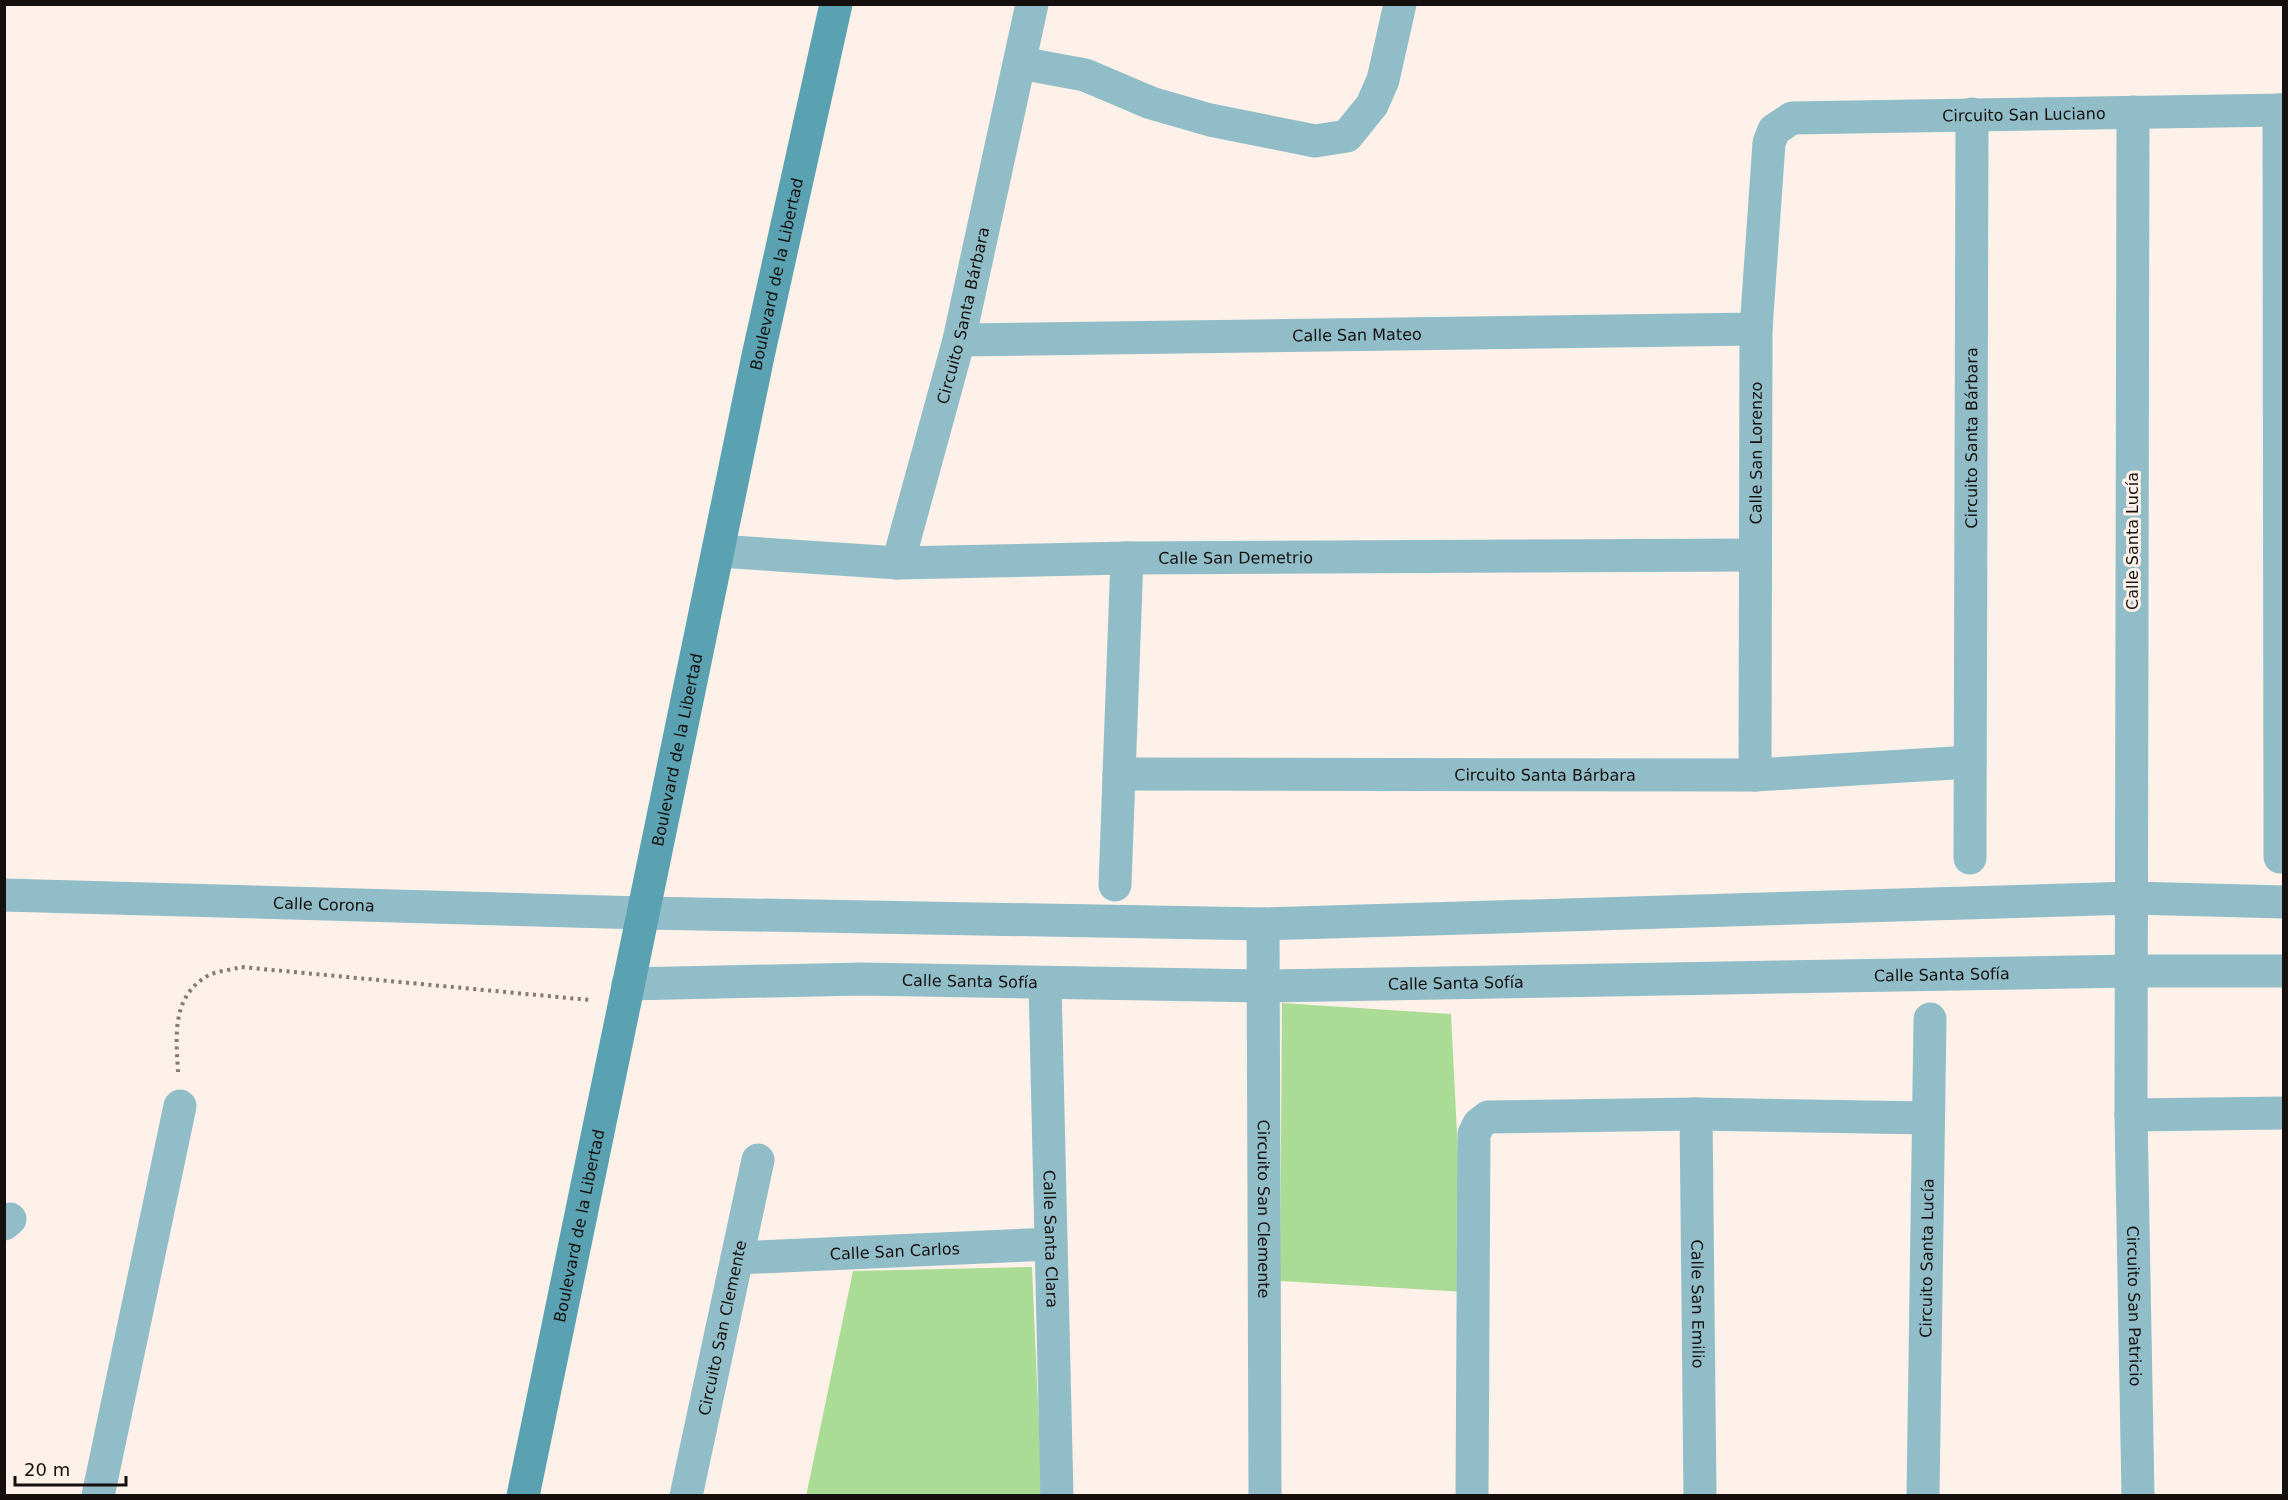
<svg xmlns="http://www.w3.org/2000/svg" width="2288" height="1500" viewBox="0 0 2288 1500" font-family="'DejaVu Sans',sans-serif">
<rect width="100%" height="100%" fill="#fef1e9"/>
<!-- green -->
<g fill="#abdc96">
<path d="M 1282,1003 L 1451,1014 L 1465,1292 L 1280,1281 Z"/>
<path d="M 1032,1267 L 1042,1495 L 806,1496 L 853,1271 Z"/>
</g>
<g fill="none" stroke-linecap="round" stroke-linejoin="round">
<!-- path -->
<path stroke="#847b76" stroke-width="4" stroke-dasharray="3 4.5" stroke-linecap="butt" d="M 178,1072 C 176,1036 171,996 209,975 C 218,971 231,970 241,967 L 590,1000"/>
<!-- street -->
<g stroke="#90bdc8" stroke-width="33">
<path d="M 1020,63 L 1085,75 L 1151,103 L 1210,120 L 1315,141 L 1347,136 L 1372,105 L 1383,80 L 1400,4"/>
<path d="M 2279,110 L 2280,857"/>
<path id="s1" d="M 2133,112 L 2131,1115 L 2138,1496"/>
<path id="s2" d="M 959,340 L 1756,329"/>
<path id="s3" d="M 718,551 L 898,563 L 1127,558 L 1754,555"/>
<path id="s4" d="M 898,563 L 959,340 L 1032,4"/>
<path id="s5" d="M 1119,774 L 1755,775 L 1970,762"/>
<path id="s6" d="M 1755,775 L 1756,329 L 1769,143 L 1774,130 L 1792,118 L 2284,110"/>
<path id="s7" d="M 1970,858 L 1972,114"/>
<path d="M 1115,885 L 1127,558"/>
<path id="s8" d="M 4,895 L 643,913 L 1263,924 L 2132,898 L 2284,902"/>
<path id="s9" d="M 1263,924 L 1265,1496"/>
<path id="s10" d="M 1045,983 L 1057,1496"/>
<path id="s11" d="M 628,984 L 862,979 L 1263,986 L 2131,971 L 2284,971"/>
<path id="s12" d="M 1696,1114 L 1700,1496"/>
<path d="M 2131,1115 L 2284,1113"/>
<path d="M 4,1224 L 10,1219"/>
<path id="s13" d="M 737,1258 L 1051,1244"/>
<path d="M 98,1496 L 180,1106"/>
<path id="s14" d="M 686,1496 L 758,1160"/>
<path d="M 1472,1496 L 1474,1134 L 1479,1124 L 1488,1117 L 1696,1114 L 1928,1118"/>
<path id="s15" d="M 1923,1496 L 1930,1019"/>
</g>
<!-- secondary -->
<path stroke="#5aa2b1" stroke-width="33" id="s16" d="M 523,1496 L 758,356 L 836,4"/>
</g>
<g text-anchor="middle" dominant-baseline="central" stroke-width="6" stroke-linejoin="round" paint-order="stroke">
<!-- street labels -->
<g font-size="16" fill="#15100e" stroke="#fef1e9">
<text stroke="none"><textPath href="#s6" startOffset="900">Circuito San Luciano</textPath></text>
<text stroke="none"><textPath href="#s16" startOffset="1248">Boulevard de la Libertad</textPath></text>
<text stroke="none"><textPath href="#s4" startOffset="256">Circuito Santa Bárbara</textPath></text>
<text stroke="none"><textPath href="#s2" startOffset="398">Calle San Mateo</textPath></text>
<text stroke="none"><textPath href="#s7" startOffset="420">Circuito Santa Bárbara</textPath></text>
<text stroke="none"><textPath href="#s6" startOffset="322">Calle San Lorenzo</textPath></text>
<text transform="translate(2132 541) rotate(-90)">Calle Santa Lucía</text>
<text stroke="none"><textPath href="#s3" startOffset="518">Calle San Demetrio</textPath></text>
<text stroke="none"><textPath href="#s16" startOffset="762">Boulevard de la Libertad</textPath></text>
<text stroke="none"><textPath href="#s5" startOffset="426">Circuito Santa Bárbara</textPath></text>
<text stroke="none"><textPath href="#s8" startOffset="320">Calle Corona</textPath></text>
<text stroke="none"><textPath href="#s11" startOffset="1314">Calle Santa Sofía</textPath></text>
<text stroke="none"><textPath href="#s11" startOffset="342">Calle Santa Sofía</textPath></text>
<text stroke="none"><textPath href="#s11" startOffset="828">Calle Santa Sofía</textPath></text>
<text stroke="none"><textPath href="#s9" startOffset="285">Circuito San Clemente</textPath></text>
<text stroke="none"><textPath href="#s16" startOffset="276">Boulevard de la Libertad</textPath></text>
<text stroke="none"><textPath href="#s10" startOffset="256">Calle Santa Clara</textPath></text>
<text stroke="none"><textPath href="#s13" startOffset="158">Calle San Carlos</textPath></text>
<text stroke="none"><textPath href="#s15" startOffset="238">Circuito Santa Lucía</textPath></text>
<text stroke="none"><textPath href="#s12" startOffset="190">Calle San Emilio</textPath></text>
<text stroke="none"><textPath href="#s1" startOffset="1194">Circuito San Patricio</textPath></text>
<text stroke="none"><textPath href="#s14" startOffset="172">Circuito San Clemente</textPath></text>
</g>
</g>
<!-- border -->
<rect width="2288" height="1500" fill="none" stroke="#15100e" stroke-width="12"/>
<!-- scale -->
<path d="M15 1476v9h111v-9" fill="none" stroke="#15100e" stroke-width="3"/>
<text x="24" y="1476" font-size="18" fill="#15100e" stroke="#fef1e9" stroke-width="4.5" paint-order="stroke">20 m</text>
</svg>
